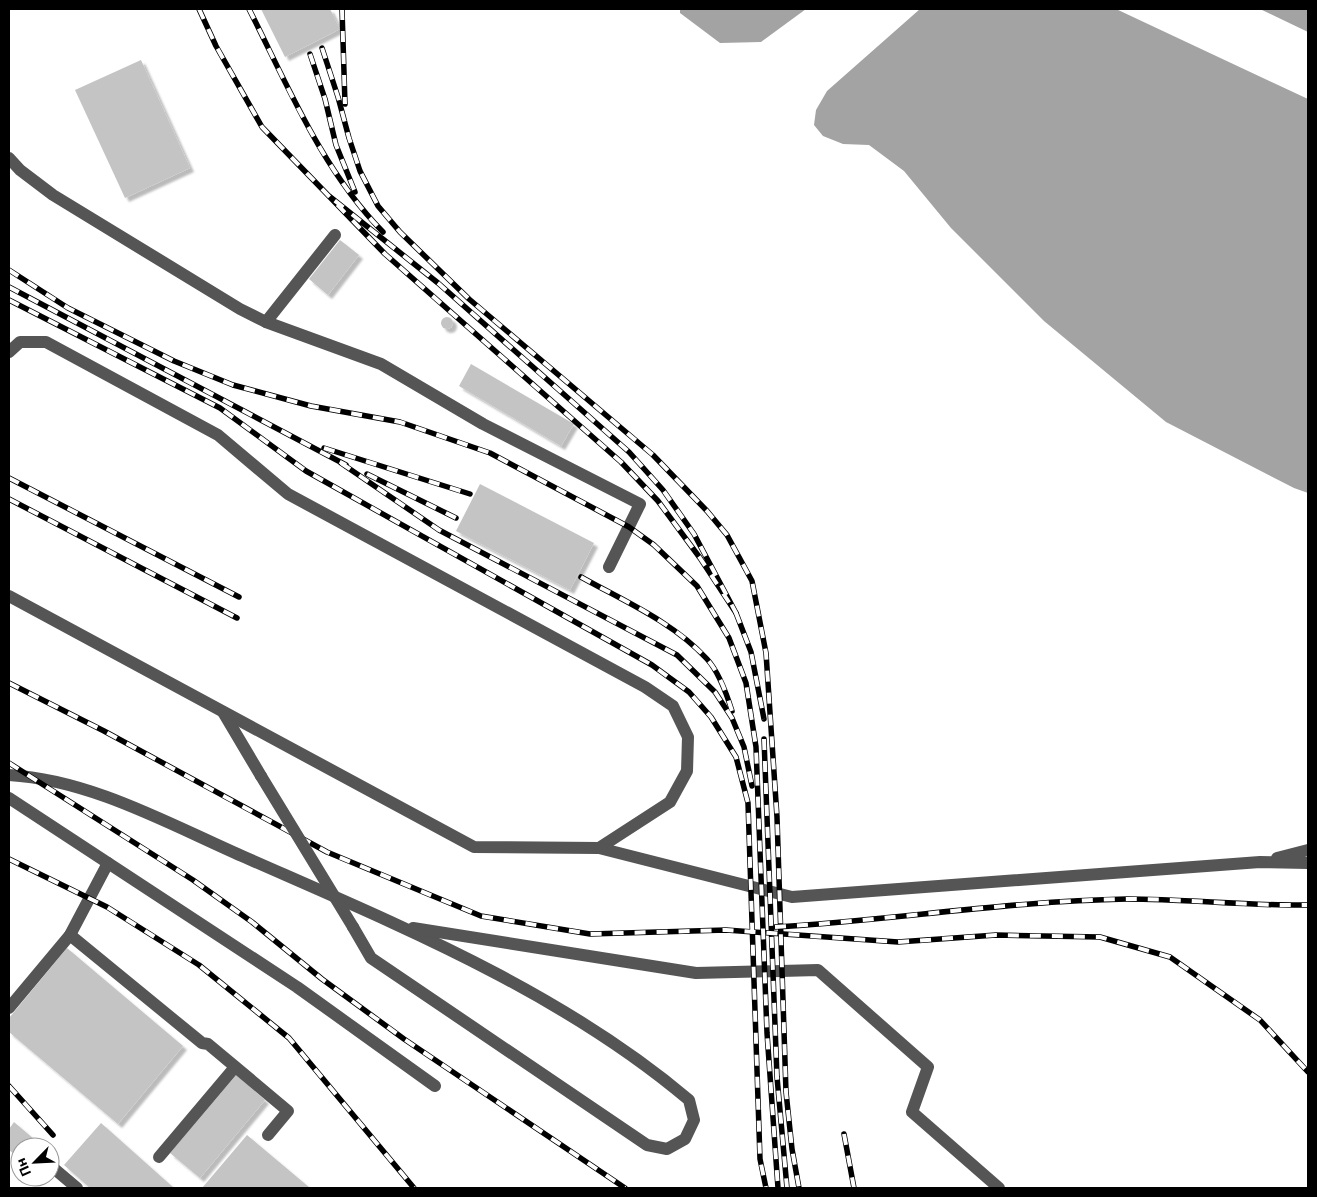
<svg xmlns="http://www.w3.org/2000/svg" width="1317" height="1197" viewBox="0 0 1317 1197" font-family="'Exo 2',sans-serif">
<defs>
<filter id="shadow"><feDropShadow dx="4" dy="4" stdDeviation="1" flood-color="#0004"/></filter>
</defs>
<rect width="100%" height="100%" fill="#fff"/>
<!-- water -->
<g fill="#a3a3a3">
<path d="M 680,9 L 806,9 L 761,42 L 720,43 L 680,13 Z"/>
<path d="M 920,9 L 1116,9 L 1308,99 L 1308,493 L 1294,488 L 1166,422 L 1044,321 L 951,228 L 904,171 L 869,145 L 843,144 L 823,136 L 814,125 L 816,110 L 827,91 Z"/>
<path d="M 1260,9 L 1308,9 L 1308,32 Z"/>
</g>
<!-- building -->
<g fill="#c4c4c4" filter="url(#shadow)">
<path d="M 261,9 L 330,9 L 340,29 L 285,57 Z"/>
<path d="M 141,60 L 190,168 L 125,198 L 75,90 Z"/>
<path d="M 340,240 L 359,255 L 328,295 L 309,279 Z"/>
<circle cx="447" cy="323" r="6"/>
<path d="M 471,364 L 574,424 L 561,446 L 459,386 Z"/>
<path d="M 480,484 L 594,543 L 570,590 L 456,531 Z"/>
<path d="M 67,948 L 183,1046 L 118,1124 L 9,1032 L 9,1018 Z"/>
<path d="M 236,1075 L 265,1100 L 200,1178 L 170,1153 Z"/>
<path d="M 14,1122 L 41,1145 L 39,1147 L 20,1147 L 20,1159 L 9,1150 L 9,1129 Z"/>
<path d="M 101,1123 L 174,1188 L 90,1188 L 64,1165 Z"/>
<path d="M 247,1135 L 310,1188 L 202,1188 Z"/>
</g>
<g fill="none" stroke-linecap="round" stroke-linejoin="round">
<!-- minor -->
<g stroke="#555" stroke-width="12">
<path d="M 9,158 L 20,170 L 53,195 L 240,309 L 266,322 L 381,364 L 483,424 L 640,504 L 609,567"/>
<path d="M 266,322 L 335,235"/>
<path d="M 9,352 L 20,342 L 46,342 L 218,435 L 288,494 L 645,687 L 673,706 L 688,737 L 687,771 L 670,802 L 599,848"/>
<path d="M 9,596 L 474,847 L 599,848 L 792,897 L 1260,862 L 1308,863"/>
<path d="M 223,712 L 261,776"/>
<path d="M 9,775 C 91,780 167,823 242,856 C 396,924 559,990 689,1100 L 694,1120 L 685,1139 L 667,1149 L 647,1145 L 371,958 L 353,927"/>
<path d="M 9,798 L 297,987 L 435,1086"/>
<path d="M 1277,858 L 1308,850"/>
<path d="M 413,928 L 696,973 L 818,970 L 928,1067 L 912,1112 L 999,1188"/>
<path d="M 70,935 L 202,1043 L 208,1044 L 288,1111 L 268,1135"/>
<path d="M 9,1008 L 70,935 L 108,863"/>
<path d="M 159,1157 L 235,1067"/>
<path d="M 51,1166 L 77,1188"/>
</g>
<defs>
<g id="rail">
<path d="M 199,9 L 216,46 L 262,127 L 385,254 L 621,462 L 658,501 L 700,558 L 736,613 L 694,534 L 663,490 L 629,452 L 438,283 L 329,196"/>
<path d="M 249,9 C 288,86 322,170 383,232"/>
<path d="M 342,9 L 345,104"/>
<path d="M 322,48 L 338,97 L 349,138 L 360,171 L 378,206 L 400,232 L 469,299 L 653,455 L 707,511 L 727,535 L 752,581 L 766,653 L 777,817 L 786,1092 L 792,1149 L 799,1188"/>
<path d="M 310,54 L 325,99 L 336,145 L 355,192"/>
<path d="M 9,270 L 68,308 L 174,361 L 233,385 L 311,406 L 400,422 L 490,453 L 629,527 L 654,545 L 697,586 L 729,638 L 746,683 L 756,747 L 767,1033 L 778,1188"/>
<path d="M 9,287 L 346,465"/>
<path d="M 9,300 L 220,408 L 306,471 L 652,665 L 689,692 L 711,717 L 736,757 L 748,803 L 760,1159 L 766,1188"/>
<path d="M 324,448 L 470,494"/>
<path d="M 341,463 L 439,530 L 677,655 L 715,692 L 732,718 L 744,747 L 752,786"/>
<path d="M 367,474 L 456,518"/>
<path d="M 9,478 L 239,597"/>
<path d="M 9,499 L 237,618"/>
<path d="M 581,577 C 624,601 673,622 707,659 C 719,672 727,695 732,711"/>
<path d="M 736,613 L 751,652 L 764,719"/>
<path d="M 9,683 L 104,731 L 327,852 L 481,916 L 590,934 L 726,930 L 898,942 L 996,935 L 1100,937 L 1170,957 L 1260,1020 L 1308,1072"/>
<path d="M 764,739 L 777,1077 L 787,1188"/>
<path d="M 9,763 L 193,880 L 252,922 L 322,979 L 404,1039 L 625,1188"/>
<path d="M 9,859 L 107,907 L 199,965 L 289,1038 L 414,1188"/>
<path d="M 775,927 C 893,920 1009,901 1127,899 C 1187,899 1248,906 1308,905"/>
<path d="M 9,1086 L 53,1135"/>
<path d="M 844,1134 L 854,1188"/>
</g>
</defs>
<!-- rail casing -->
<use href="#rail" stroke="#000" stroke-width="5.5"/>
<!-- rail -->
<use href="#rail" stroke="#fff" stroke-width="4" stroke-dasharray="11" stroke-linecap="butt"/>
<!-- minor-bridge -->
<path stroke="#555" stroke-width="12" d="M 261,776 L 353,927"/>
</g>
<!-- border -->
<rect width="1317" height="1197" fill="none" stroke="#000000" stroke-width="20"/>
<!-- north arrow -->
<g transform="translate(35 1162) rotate(246)"><circle r="24" fill="#ffffff" stroke="#999999"/>
<path d="M0-4L9 19L0 12L-9 19Z" fill="#000000"/>
<text y="-8" font-size="14" font-weight="bold" text-anchor="middle" fill="#000000">Пн</text>
</g>
</svg>
